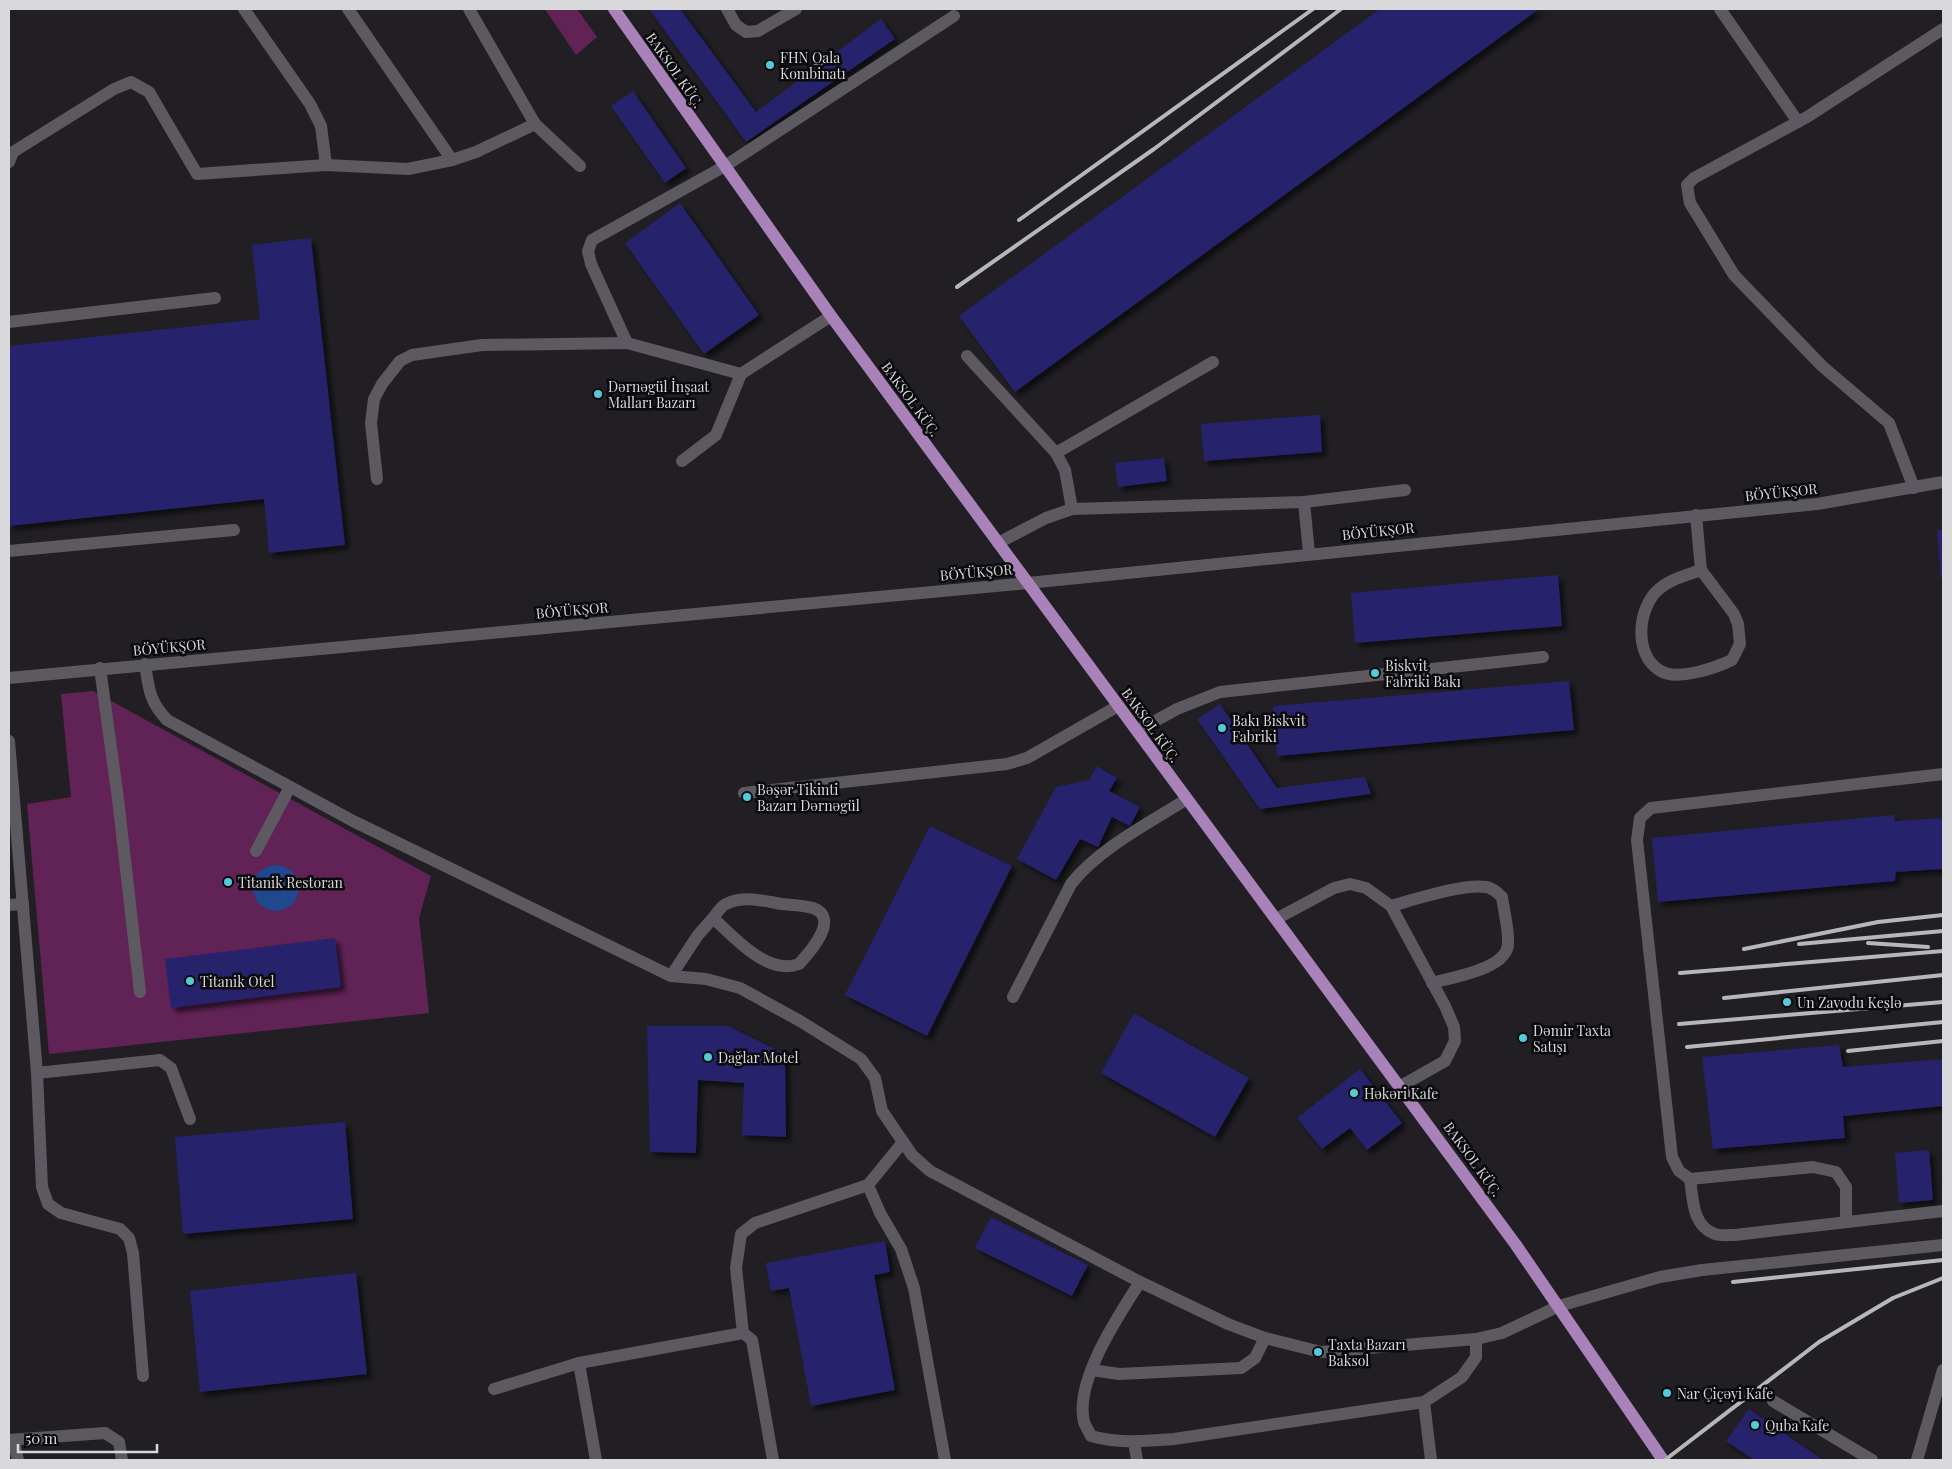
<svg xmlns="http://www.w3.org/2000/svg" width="1952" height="1469" viewBox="0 0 1952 1469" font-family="'Playfair Display',serif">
<defs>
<filter id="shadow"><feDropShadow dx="4.5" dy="4.5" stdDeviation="2.5" flood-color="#0009"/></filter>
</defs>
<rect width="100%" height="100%" fill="#211f24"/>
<!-- green -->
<g fill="#612356">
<path d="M 545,9 L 577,9 L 597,37 L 576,55 Z"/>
<path d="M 93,691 L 431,876 L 419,918 L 429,1013 L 49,1054 L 27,804 L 71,797 L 61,694 Z"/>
</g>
<!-- water -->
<circle fill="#20488d" cx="276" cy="888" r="23"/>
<!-- building -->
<g fill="#26226c" filter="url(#shadow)">
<path d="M 649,9 L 680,9 L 756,112 L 881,19 L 895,39 L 746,142 Z"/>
<path d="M 1380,9 L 1539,9 L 1015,392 L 959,316 Z"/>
<path d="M 633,91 L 686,168 L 665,183 L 611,106 Z"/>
<path d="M 680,203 L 759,315 L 704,354 L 625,243 Z"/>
<path d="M 311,238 L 345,545 L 269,553 L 264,499 L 9,526 L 9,346 L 260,319 L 252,245 Z"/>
<path d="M 1320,415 L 1322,452 L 1204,461 L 1201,424 Z"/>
<path d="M 1164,458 L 1167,481 L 1118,487 L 1115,463 Z"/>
<path d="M 1937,530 L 1943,530 L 1943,579 L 1941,579 Z"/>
<path d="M 1558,575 L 1562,626 L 1355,643 L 1351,593 Z"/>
<path d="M 1569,681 L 1574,730 L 1277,756 L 1273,706 Z"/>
<path d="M 1220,704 L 1277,788 L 1365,777 L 1371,794 L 1260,809 L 1197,719 Z"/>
<path d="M 1097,766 L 1117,778 L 1109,791 L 1140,807 L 1130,826 L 1112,817 L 1098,847 L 1080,839 L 1056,880 L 1017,859 L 1056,787 L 1089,780 Z"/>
<path d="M 1894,815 L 1895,821 L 1943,818 L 1943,869 L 1896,872 L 1895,881 L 1658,902 L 1652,838 Z"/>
<path d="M 930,826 L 1012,866 L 927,1036 L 845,995 Z"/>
<path d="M 335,938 L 341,987 L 171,1008 L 165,959 Z"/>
<path d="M 1134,1013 L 1249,1078 L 1215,1137 L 1101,1073 Z"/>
<path d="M 647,1026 L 728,1026 L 785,1054 L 786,1137 L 742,1135 L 744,1083 L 698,1080 L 696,1153 L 650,1152 Z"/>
<path d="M 1839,1045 L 1843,1067 L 1943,1059 L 1943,1106 L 1843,1116 L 1845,1138 L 1713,1149 L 1702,1057 Z"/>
<path d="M 1360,1069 L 1402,1123 L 1367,1150 L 1350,1128 L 1322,1149 L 1297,1118 Z"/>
<path d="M 345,1122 L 353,1219 L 183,1234 L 175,1137 Z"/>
<path d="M 1929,1150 L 1933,1200 L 1899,1203 L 1895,1153 Z"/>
<path d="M 991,1217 L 1088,1265 L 1072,1296 L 975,1248 Z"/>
<path d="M 885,1241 L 890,1272 L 874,1275 L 895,1390 L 811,1406 L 789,1288 L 771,1291 L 766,1263 Z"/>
<path d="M 356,1273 L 367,1374 L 200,1392 L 190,1291 Z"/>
<path d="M 1749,1409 L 1823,1460 L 1754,1460 L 1726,1441 Z"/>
</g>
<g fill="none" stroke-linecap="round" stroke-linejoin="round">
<!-- minor -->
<g stroke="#5c5a60" stroke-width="12">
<path d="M 244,9 L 310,104 L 321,126 L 326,165"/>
<path d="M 348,9 L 452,160"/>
<path d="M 469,9 L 535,124 L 580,166"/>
<path d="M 727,9 L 736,25 L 746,32 L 758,31 L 796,9"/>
<path d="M 1720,9 L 1798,122"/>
<path d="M 9,162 L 13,152 L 114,89 L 131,82 L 149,92 L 197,174 L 326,165 L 408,169 L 452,160 L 476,152 L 535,124"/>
<path d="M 9,322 L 215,298"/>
<path d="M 627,343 L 591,264 L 588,251 L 592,240 L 725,166 L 954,16"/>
<path d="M 967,356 L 1056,453 L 1065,470 L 1072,509"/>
<path d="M 741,374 L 831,316"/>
<path d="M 1056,453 L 1213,362"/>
<path d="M 377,479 L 371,423 L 374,399 L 382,384 L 400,361 L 412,355 L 482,345 L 627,343 L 741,374 L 716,435 L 682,461"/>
<path d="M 1914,488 L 1889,423 L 1822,366 L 1734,275 L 1690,203 L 1687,185 L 1694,178 L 1807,117 L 1943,29"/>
<path d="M 1304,502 L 1309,553"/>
<path d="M 1696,515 L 1701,570 L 1734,614 L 1738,624 L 1740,644 L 1732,660 C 1715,668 1676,682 1659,670 C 1633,653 1638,607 1659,589 C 1671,579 1687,575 1701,570"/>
<path d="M 998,543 L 1046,518 L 1072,509 L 1304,502 L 1405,490"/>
<path d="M 9,551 L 234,530"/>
<path d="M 145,664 C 149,689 149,701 167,720 L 353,821 L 671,976 L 706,979 L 740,988 L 800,1021 L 861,1059 L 875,1078 L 882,1111 L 912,1155 L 930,1171 L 1140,1282 L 1228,1324 L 1265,1338 L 1321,1352 L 1476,1339 L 1502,1333 L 1559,1306 L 1660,1277 L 1702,1270 L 1943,1245"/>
<path d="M 100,668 L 118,799 L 140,992"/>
<path d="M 9,678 L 1028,583 L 1817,504 L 1943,482"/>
<path d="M 1137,731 L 1177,709 L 1220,692 L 1543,657"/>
<path d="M 9,741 L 37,1073 L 42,1187 L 48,1204 L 61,1213 L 120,1229 L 129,1238 L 133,1253 L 143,1376"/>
<path d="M 744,793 L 1007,764 L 1027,758 L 1118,706"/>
<path d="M 256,851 L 290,787"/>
<path d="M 9,905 L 23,904"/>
<path d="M 1391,906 C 1413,900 1465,883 1486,887 C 1492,888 1498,893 1502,897 C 1504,912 1509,929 1508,944 C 1507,969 1453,977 1432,983"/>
<path d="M 1276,919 L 1334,888 L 1350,884 L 1366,888 L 1391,906 L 1445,1006 L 1454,1027 L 1455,1041 L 1445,1061 L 1401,1086"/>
<path d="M 671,976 L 698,935 L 713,918 C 733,936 767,976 799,964 C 809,953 841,918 813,908 C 803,905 792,905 782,904 C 764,901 744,895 726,904 C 721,906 717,913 713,918"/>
<path d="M 1013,997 L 1071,884 C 1098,849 1149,823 1187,799"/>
<path d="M 37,1073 L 160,1060 L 171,1068 L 190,1119"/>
<path d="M 903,1142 L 868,1185 L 880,1213 L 901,1249 L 914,1288 L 945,1460"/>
<path d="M 1690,1179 C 1693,1199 1692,1226 1715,1234 C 1720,1236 1729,1235 1735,1235 L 1943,1211"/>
<path d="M 1846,1222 L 1846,1187 L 1836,1172 L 1813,1167 L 1690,1179 L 1679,1171 L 1672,1157 L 1637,840 L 1640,818 L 1651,808 L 1943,774"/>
<path d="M 1140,1282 C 1119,1315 1074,1381 1084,1422 C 1086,1427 1089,1432 1091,1436 C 1119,1444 1146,1441 1174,1439 L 1424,1402 L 1462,1377 L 1476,1357 L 1476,1339"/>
<path d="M 743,1333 L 736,1268 L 741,1234 L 755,1223 L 868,1185"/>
<path d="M 579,1363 L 596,1460"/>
<path d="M 1092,1370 L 1119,1374 L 1241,1368 L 1255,1358 L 1265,1338"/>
<path d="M 494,1389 L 579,1363 L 743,1333 L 752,1340 L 773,1460"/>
<path d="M 1773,1401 L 1872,1460"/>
<path d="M 1424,1402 L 1431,1460"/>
<path d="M 9,1440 L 105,1433 L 119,1442 L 122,1460"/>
<path d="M 13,1440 L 18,1460"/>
<path d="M 1134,1442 L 1137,1460"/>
<path d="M 1917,1460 L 1943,1370"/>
</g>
<!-- major -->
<path stroke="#a882b8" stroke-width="12" d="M 614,9 L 831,316 L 1516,1245 L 1663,1460"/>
<!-- rail -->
<g stroke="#b7b7ba" stroke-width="4">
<path d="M 1019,220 L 1313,9"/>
<path d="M 957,287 L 1154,149 L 1341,9"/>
<path d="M 1868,943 L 1928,947"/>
<path d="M 1799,944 L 1943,931"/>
<path d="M 1744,949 L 1878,922 L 1943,915"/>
<path d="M 1680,973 L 1943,951"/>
<path d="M 1724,998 L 1943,975"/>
<path d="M 1679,1024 L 1943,1002"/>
<path d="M 1687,1047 L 1943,1022"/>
<path d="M 1848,1051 L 1943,1041"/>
<path d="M 1733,1282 L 1943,1260"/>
<path d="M 1665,1460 L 1819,1342 L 1893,1298 L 1943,1278"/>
</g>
</g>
<!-- markers -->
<g fill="#52cbd8" stroke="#0a0a0c" stroke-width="2">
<circle cx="770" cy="65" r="5"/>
<circle cx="598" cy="394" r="5"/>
<circle cx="1375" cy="673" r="5"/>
<circle cx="1222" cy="728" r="5"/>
<circle cx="747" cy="797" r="5"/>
<circle cx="228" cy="882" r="5"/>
<circle cx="190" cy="981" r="5"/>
<circle cx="1787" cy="1002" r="5"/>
<circle cx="1523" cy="1038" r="5"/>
<circle cx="708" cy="1057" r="5"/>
<circle cx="1354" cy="1093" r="5"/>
<circle cx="1318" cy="1352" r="5"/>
<circle cx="1667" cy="1393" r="5"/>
<circle cx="1755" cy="1425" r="5"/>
</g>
<g text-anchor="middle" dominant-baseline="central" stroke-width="5" stroke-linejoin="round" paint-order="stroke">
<!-- poi labels -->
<g font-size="14" fill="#d9d9dc" stroke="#0a0a0c" text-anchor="start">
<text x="780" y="57">FHN Qala<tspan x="780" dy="16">Kombinatı</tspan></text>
<text x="608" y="386">Dərnəgül İnşaat<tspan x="608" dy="16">Malları Bazarı</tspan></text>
<text x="1385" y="665">Biskvit<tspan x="1385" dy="16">Fabriki Bakı</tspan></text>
<text x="1232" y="720">Bakı Biskvit<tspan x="1232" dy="16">Fabriki</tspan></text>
<text x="757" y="789">Bəşər Tikinti<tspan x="757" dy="16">Bazarı Dərnəgül</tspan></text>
<text x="238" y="882">Titanik Restoran</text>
<text x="200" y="981">Titanik Otel</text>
<text x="1797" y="1002">Un Zavodu Keşlə</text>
<text x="1533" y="1030">Dəmir Taxta<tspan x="1533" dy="16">Satışı</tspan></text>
<text x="718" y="1057">Dağlar Motel</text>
<text x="1364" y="1093">Həkəri Kafe</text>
<text x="1328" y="1344">Taxta Bazarı<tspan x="1328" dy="16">Baksol</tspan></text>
<text x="1677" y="1393">Nar Çiçəyi Kafe</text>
<text x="1765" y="1425">Quba Kafe</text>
</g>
<!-- street labels -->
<g font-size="14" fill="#d9d9dc" stroke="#0a0a0c">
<text transform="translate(675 70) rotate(55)">BAKSOL KÜÇ.</text>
<text transform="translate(911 399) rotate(54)">BAKSOL KÜÇ.</text>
<text transform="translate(1781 492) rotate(-6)">BÖYÜKŞOR</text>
<text transform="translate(1378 531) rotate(-6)">BÖYÜKŞOR</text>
<text transform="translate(976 572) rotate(-5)">BÖYÜKŞOR</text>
<text transform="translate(572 610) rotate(-5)">BÖYÜKŞOR</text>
<text transform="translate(169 647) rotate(-5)">BÖYÜKŞOR</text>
<text transform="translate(1151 725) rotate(54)">BAKSOL KÜÇ.</text>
<text transform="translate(1473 1159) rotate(54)">BAKSOL KÜÇ.</text>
</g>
</g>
<!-- border -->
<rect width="1952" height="1469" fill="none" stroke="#d9d9dc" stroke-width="20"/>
<!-- scale -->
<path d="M18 1444v8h139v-8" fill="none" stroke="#d9d9dc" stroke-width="2.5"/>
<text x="25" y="1444" font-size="15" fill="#d9d9dc" stroke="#0a0a0c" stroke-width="4" paint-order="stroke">50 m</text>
</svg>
